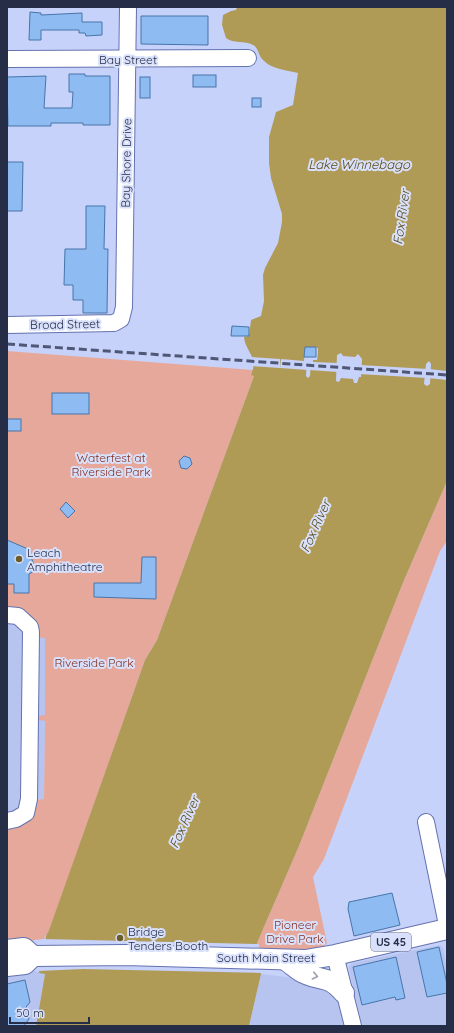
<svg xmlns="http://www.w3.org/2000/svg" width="454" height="1033" viewBox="0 0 454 1033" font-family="Quicksand,sans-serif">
<rect width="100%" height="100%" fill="#c7d2fb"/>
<!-- built -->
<g fill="#b7c4f0">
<path d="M 7,615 L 46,616 L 44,799 L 36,800 L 36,810 L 28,822 L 21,827 L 7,830 Z"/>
<path d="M 34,939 L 33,971 L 45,973 L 36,1026 L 7,1026 L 7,943 Z"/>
<path d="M 440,945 L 443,948 L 447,967 L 447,1026 L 362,1026 L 350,974 L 349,967 L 352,963 Z"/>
<path d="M 261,974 L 312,980 L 337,995 L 345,1026 L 249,1026 Z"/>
</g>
<!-- green -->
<g fill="#e6a89a">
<path d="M 7,351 L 253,370 L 254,376 L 157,640 L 145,660 L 48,934 L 47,933 L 44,939 L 7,943 L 7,830 C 25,826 36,820 36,800 L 44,799 L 45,721 L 38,720 L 38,716 L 45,715 L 45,638 L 37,637 L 7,611 Z"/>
<path d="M 447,481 L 447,541 L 440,551 L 324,859 L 313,877 L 327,943 L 310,960 L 259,958 L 257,943 L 299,846 L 402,585 Z"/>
</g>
<!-- water -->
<path fill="#b09b56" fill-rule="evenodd" d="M 237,7 L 447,7 L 447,481 L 402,585 L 299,846 L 257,943 L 261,974 L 249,1026 L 36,1026 L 45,974 L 39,973 L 41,954 L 47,933 L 48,933 L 145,660 L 157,640 L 254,376 L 251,375 C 259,357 245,351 244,337 L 249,336 L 251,320 L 261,316 L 264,301 L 263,275 L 265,268 L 278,243 L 282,222 L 282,214 L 271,178 L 269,163 L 269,137 L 276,112 L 293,105 L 298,73 C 286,70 271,69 263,60 C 258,56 259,48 253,45 C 245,40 233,44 226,38 L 222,25 L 223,15 L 231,11 L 236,10 ZM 305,347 L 318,348 L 317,360 L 311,359 L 310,376 L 308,378 L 306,376 L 307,359 ZM 341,353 L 343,356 L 355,357 L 358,354 L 362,359 L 361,377 L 359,377 L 357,383 L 354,383 L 353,379 L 341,378 L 339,382 L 336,381 L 337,355 ZM 429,361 L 431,364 L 430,384 L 427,386 L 424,384 L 426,364 Z"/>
<!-- pier -->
<g fill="#c7d2fb">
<path d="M 305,347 L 318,348 L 317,360 L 313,360 L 313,362 L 338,363 L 338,372 L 309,370 L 309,359 L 315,358 L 316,349 L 306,357 L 309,359 L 308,370 L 280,368 L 281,359 L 304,361 Z"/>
<path d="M 252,357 L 280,359 L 280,368 L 251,366 Z"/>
<path d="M 360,365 L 428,369 L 427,378 L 359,374 Z"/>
<path d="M 429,369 L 447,371 L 447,380 L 428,378 Z"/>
<path d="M 42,939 L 259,944 L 262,973 L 83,969 L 38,971 Z"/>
</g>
<!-- building -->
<g fill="#8ebcf2" stroke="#4775a9">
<path d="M 30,12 L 41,13 L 41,15 L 82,13 L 82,22 L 102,22 L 102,35 L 86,36 L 85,33 L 79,33 L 79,30 L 41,30 L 41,40 L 29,40 Z"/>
<path d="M 141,16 L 208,16 L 208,45 L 141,44 Z"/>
<path d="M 69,74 L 85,74 L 85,76 L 110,76 L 110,125 L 83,125 L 83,123 L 51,123 L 51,126 L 8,126 L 7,77 L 46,76 L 44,108 L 72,108 L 73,92 L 69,92 Z"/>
<rect x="193" y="75" width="23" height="12"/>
<rect x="140" y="77" width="10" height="21"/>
<rect x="252" y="98" width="9" height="9"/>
<path d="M 7,162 L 23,162 L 22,211 L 7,211 Z"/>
<path d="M 86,206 L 105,206 L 104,249 L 108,249 L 107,313 L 83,313 L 83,300 L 73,300 L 73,285 L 64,285 L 65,249 L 86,249 Z"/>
<path d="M 232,326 L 249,327 L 249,336 L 231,336 Z"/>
<path d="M 305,347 L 316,347 L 316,357 L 304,357 Z"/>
<rect x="52" y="393" width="37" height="21"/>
<rect x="7" y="419" width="14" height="12"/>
<path d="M 184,456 L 190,458 L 192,464 L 187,469 L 181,468 L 179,461 Z"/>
<path d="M 66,502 L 75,511 L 68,518 L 60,509 Z"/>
<path d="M 7,540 L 28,549 L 36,570 L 29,574 L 29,593 L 14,593 L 14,584 L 7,584 Z"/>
<path d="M 142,557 L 156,557 L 156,599 L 94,597 L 94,583 L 141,583 Z"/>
<path d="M 392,893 L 400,925 L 354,936 L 348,909 L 349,902 Z"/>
<path d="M 439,947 L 447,984 L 447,993 L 427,997 L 417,952 Z"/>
<path d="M 396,957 L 405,998 L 396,1000 L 395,997 L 362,1005 L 353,967 Z"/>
<path d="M 25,980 L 30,1002 L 26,1007 L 29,1019 L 24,1026 L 7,1026 L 7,984 Z"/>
</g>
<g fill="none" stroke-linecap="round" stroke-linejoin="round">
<defs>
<g id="minor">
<path d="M 7,59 L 248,58"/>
<path d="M 7,325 L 114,323 L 121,319 L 124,307 L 128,7"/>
<path d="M 7,615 L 18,616 L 30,627 L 31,632 L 29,799 L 26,813 L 16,819 L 7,821"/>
<path d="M 426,822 L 447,925"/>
<path d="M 335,955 L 353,1026"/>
</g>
<g id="major">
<path d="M 7,950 L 24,948 L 33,956"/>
<path d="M 33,956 L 125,955 L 305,960 L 335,955 L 447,929"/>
<path d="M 285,960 C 292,964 299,972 306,974 C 325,982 328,975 344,993"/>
<path d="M 7,966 L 25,964 L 33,956"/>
</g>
</defs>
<!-- minor casing -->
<use href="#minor" stroke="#6472af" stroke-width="18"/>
<!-- major casing -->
<use href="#major" stroke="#6472af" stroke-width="22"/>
<!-- minor -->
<use href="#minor" stroke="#fff" stroke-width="16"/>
<!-- major -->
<use href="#major" stroke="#fff" stroke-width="20"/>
<!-- rail -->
<path stroke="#4f5775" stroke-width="3" stroke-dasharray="8 4" stroke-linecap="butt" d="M 7,344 L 447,375"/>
</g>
<!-- one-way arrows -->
<defs><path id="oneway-chevron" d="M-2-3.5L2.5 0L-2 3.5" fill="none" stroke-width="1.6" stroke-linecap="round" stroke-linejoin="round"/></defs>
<use stroke="#9da0ac" href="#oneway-chevron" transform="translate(315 976) rotate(12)"/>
<!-- markers -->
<g fill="#6b5c29" stroke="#d8e0fb" stroke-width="1.5">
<circle cx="19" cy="559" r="4"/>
<circle cx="120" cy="938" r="4"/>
</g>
<g text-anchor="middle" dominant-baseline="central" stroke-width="4" stroke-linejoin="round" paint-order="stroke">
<!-- shield labels -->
<rect fill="#d8e0fb" stroke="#5b637d" stroke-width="1" x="371" y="933" width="40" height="18" rx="3"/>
<g font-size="11" font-weight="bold" fill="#262d47">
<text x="391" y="942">US 45</text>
</g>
<!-- street labels -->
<g font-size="12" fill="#262d47" stroke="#d8e0fb">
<text x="128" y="59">Bay Street</text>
<text transform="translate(126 163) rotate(-89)">Bay Shore Drive</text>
<text transform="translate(65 324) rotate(-1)">Broad Street</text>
<text x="266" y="957">South Main Street</text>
</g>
<!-- park labels -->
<g font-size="12" fill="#842e1e" stroke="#d8e0fb">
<text x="111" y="457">Waterfest at<tspan x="111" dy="14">Riverside Park</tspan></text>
<text x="94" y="662">Riverside Park</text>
<text x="295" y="924">Pioneer<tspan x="295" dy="14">Drive Park</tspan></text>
</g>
<!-- poi labels -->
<g font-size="12" fill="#262d47" stroke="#d8e0fb" text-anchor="start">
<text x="27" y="552">Leach<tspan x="27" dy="14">Amphitheatre</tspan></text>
<text x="128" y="931">Bridge<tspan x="128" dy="14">Tenders Booth</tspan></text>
</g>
<!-- water labels -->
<g font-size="13" font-style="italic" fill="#5a4a15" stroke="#d8e0fb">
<text x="359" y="164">Lake Winnebago</text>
<text transform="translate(401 217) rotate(-82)">Fox River</text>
<text transform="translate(315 526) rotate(-66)">Fox River</text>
<text transform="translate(184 822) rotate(-66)">Fox River</text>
</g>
</g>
<!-- border -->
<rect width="454" height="1033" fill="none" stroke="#262d47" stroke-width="16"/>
<!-- scale -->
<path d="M10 1017v6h79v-6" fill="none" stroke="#262d47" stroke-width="2"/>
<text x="16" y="1017" font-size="12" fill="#262d47" stroke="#d8e0fb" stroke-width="3" paint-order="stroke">50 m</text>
</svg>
